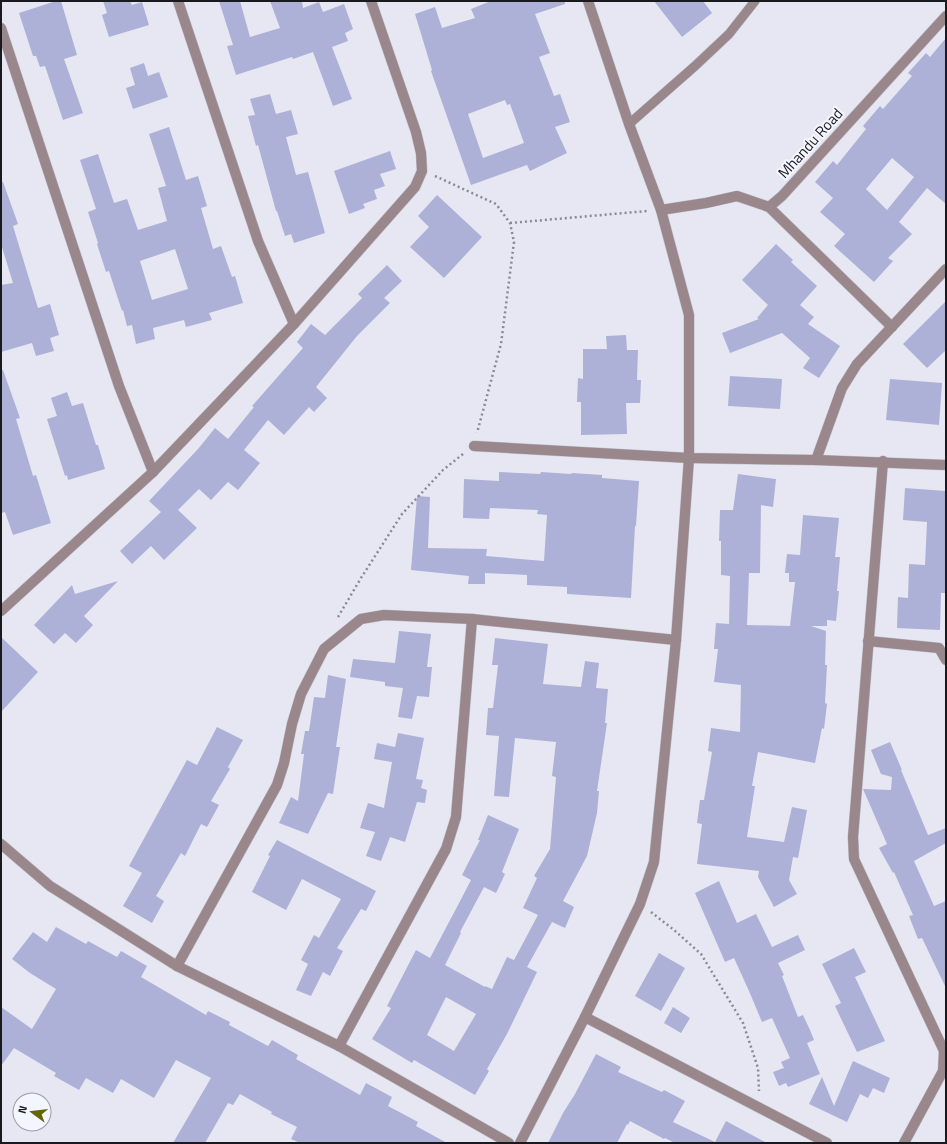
<svg xmlns="http://www.w3.org/2000/svg" width="947" height="1144" viewBox="0 0 947 1144" font-family="'Titillium Web',sans-serif">
<rect width="100%" height="100%" fill="#e6e7f2"/>
<!-- building -->
<g fill="#adb1d7" fill-rule="evenodd">
<path d="M 56,1 L 61,1 L 77,55 L 64,59 L 83,113 L 63,120 L 45,66 L 40,67 L 36,56 L 33,56 L 19,13 Z"/>
<path d="M 103,1 L 130,1 L 132,5 L 142,2 L 149,25 L 109,37 L 102,15 L 107,13 Z"/>
<path d="M 219,1 L 240,1 L 250,37 L 280,28 L 270,1 L 302,1 L 303,8 L 319,2 L 323,12 L 344,4 L 353,29 L 345,33 L 348,41 L 332,47 L 352,99 L 333,106 L 313,52 L 293,59 L 292,57 L 236,75 L 227,46 L 233,45 Z"/>
<path d="M 491,1 L 565,1 L 565,4 L 535,14 L 550,53 L 539,57 L 554,96 L 560,94 L 570,122 L 555,127 L 567,153 L 530,171 L 527,165 L 471,185 L 431,71 L 432,70 L 415,14 L 435,7 L 442,28 L 475,18 L 471,9 ZM 505,100 L 507,105 L 510,104 L 524,143 L 483,158 L 468,114 Z"/>
<path d="M 654,1 L 703,1 L 712,13 L 682,37 Z"/>
<path d="M 946,38 L 946,204 L 927,188 L 899,222 L 912,234 L 888,258 L 893,261 L 874,282 L 834,246 L 845,234 L 820,212 L 833,198 L 815,182 L 833,161 L 837,165 L 866,129 L 863,126 L 880,106 L 883,109 L 912,76 L 908,73 L 926,53 L 930,57 ZM 892,158 L 914,177 L 887,210 L 866,189 Z"/>
<path d="M 144,63 L 148,76 L 159,72 L 168,97 L 133,109 L 126,88 L 135,85 L 130,68 Z"/>
<path d="M 270,94 L 276,114 L 291,110 L 298,134 L 286,137 L 296,175 L 308,172 L 325,233 L 294,243 L 291,234 L 285,236 L 277,211 L 276,211 L 258,145 L 256,146 L 248,116 L 255,115 L 250,99 Z"/>
<path d="M 169,127 L 186,180 L 198,176 L 207,206 L 201,208 L 213,249 L 221,246 L 232,277 L 235,276 L 243,303 L 209,313 L 212,320 L 186,327 L 184,320 L 153,328 L 155,339 L 136,344 L 132,325 L 127,326 L 123,310 L 122,311 L 109,271 L 106,272 L 97,244 L 98,243 L 88,212 L 96,209 L 80,160 L 98,154 L 114,203 L 127,199 L 138,230 L 167,221 L 158,188 L 166,186 L 149,134 ZM 175,249 L 188,289 L 152,300 L 140,261 Z"/>
<path d="M 390,151 L 396,169 L 380,174 L 385,186 L 374,190 L 377,199 L 363,204 L 365,208 L 349,214 L 334,171 Z"/>
<path d="M 1,182 L 3,182 L 18,224 L 13,226 L 38,308 L 50,304 L 59,335 L 50,338 L 54,351 L 36,356 L 32,343 L 1,352 L 1,285 L 13,283 L 1,244 Z"/>
<path d="M 437,195 L 482,237 L 444,278 L 410,247 L 429,227 L 418,216 Z"/>
<path d="M 776,244 L 793,260 L 791,262 L 817,286 L 800,305 L 814,317 L 808,324 L 840,346 L 819,378 L 803,368 L 810,358 L 782,333 L 730,353 L 722,333 L 759,319 L 757,318 L 768,305 L 742,280 Z"/>
<path d="M 387,265 L 402,281 L 384,298 L 390,303 L 357,336 L 316,387 L 327,398 L 314,412 L 309,407 L 284,435 L 268,420 L 244,450 L 260,463 L 238,490 L 228,482 L 211,500 L 199,489 L 178,510 L 197,528 L 164,560 L 151,546 L 132,564 L 120,551 L 161,512 L 149,501 L 198,449 L 215,428 L 228,439 L 254,407 L 252,406 L 303,348 L 297,342 L 311,324 L 325,335 L 362,298 L 358,294 Z"/>
<path d="M 946,301 L 945,351 L 927,368 L 903,344 Z"/>
<path d="M 626,335 L 627,350 L 638,350 L 637,380 L 641,380 L 640,403 L 626,403 L 627,434 L 581,435 L 581,402 L 577,402 L 578,378 L 583,379 L 583,349 L 607,349 L 606,336 Z"/>
<path d="M 1,370 L 3,370 L 20,418 L 16,419 L 33,476 L 36,475 L 51,523 L 13,535 L 5,512 L 1,513 Z"/>
<path d="M 730,376 L 782,379 L 780,409 L 728,406 Z"/>
<path d="M 890,379 L 942,383 L 939,425 L 886,420 Z"/>
<path d="M 67,392 L 72,406 L 83,403 L 96,445 L 98,445 L 105,469 L 68,480 L 67,475 L 65,476 L 47,419 L 57,416 L 51,398 Z"/>
<path d="M 499,472 L 540,474 L 541,472 L 571,474 L 572,473 L 602,475 L 602,478 L 639,481 L 636,526 L 635,526 L 631,598 L 567,594 L 567,587 L 527,585 L 527,575 L 485,573 L 485,584 L 468,584 L 469,576 L 411,570 L 417,496 L 430,497 L 428,548 L 487,549 L 486,556 L 544,561 L 547,515 L 537,514 L 538,510 L 490,508 L 489,519 L 463,518 L 464,479 L 499,481 Z"/>
<path d="M 738,474 L 776,479 L 773,507 L 761,505 L 760,573 L 749,573 L 747,625 L 790,626 L 795,582 L 789,582 L 789,573 L 785,573 L 787,554 L 800,555 L 803,515 L 839,518 L 835,557 L 840,557 L 837,591 L 839,591 L 836,621 L 827,620 L 827,626 L 811,626 L 826,631 L 825,665 L 827,665 L 825,703 L 827,704 L 824,729 L 822,728 L 815,763 L 758,752 L 752,786 L 755,786 L 747,837 L 784,842 L 792,807 L 807,810 L 798,858 L 793,857 L 789,880 L 797,894 L 774,907 L 758,877 L 759,871 L 697,864 L 702,824 L 697,823 L 700,800 L 704,800 L 712,752 L 708,751 L 711,728 L 740,732 L 741,685 L 714,682 L 718,649 L 714,649 L 716,623 L 729,624 L 730,576 L 721,575 L 721,541 L 719,541 L 720,510 L 733,510 Z"/>
<path d="M 905,488 L 946,491 L 946,593 L 941,593 L 940,630 L 897,628 L 898,597 L 908,598 L 909,564 L 925,565 L 927,522 L 903,520 Z"/>
<path d="M 118,581 L 84,616 L 93,625 L 76,643 L 65,633 L 54,644 L 34,625 L 72,585 L 75,594 Z"/>
<path d="M 399,631 L 431,634 L 427,667 L 432,667 L 429,697 L 417,696 L 412,719 L 398,717 L 403,688 L 385,686 L 385,682 L 350,677 L 353,659 L 395,663 Z"/>
<path d="M 1,637 L 38,672 L 1,712 Z"/>
<path d="M 495,638 L 548,644 L 543,684 L 581,687 L 585,661 L 599,663 L 596,688 L 608,689 L 605,723 L 607,723 L 597,791 L 599,791 L 597,813 L 587,856 L 563,901 L 574,907 L 565,928 L 552,922 L 527,967 L 537,972 L 507,1034 L 487,1069 L 489,1071 L 475,1095 L 414,1060 L 412,1063 L 372,1039 L 391,1008 L 387,1006 L 416,950 L 430,958 L 458,905 L 471,880 L 462,875 L 480,840 L 478,840 L 488,815 L 519,829 L 502,872 L 505,874 L 496,893 L 484,887 L 460,932 L 461,933 L 445,965 L 485,987 L 485,986 L 492,989 L 507,957 L 514,960 L 538,915 L 523,908 L 537,878 L 534,876 L 550,849 L 556,777 L 552,776 L 556,742 L 515,738 L 509,797 L 494,796 L 499,736 L 486,735 L 488,708 L 493,708 L 498,665 L 492,665 ZM 446,997 L 476,1014 L 454,1051 L 427,1035 Z"/>
<path d="M 328,675 L 346,679 L 336,747 L 340,747 L 333,794 L 328,793 L 308,834 L 279,823 L 291,797 L 298,801 L 304,754 L 301,754 L 305,731 L 309,731 L 314,697 L 325,698 Z"/>
<path d="M 217,727 L 243,740 L 228,767 L 230,769 L 211,801 L 219,805 L 207,827 L 201,824 L 185,856 L 181,853 L 156,896 L 164,901 L 152,923 L 123,906 L 142,873 L 129,866 L 187,760 L 197,765 Z"/>
<path d="M 398,733 L 424,738 L 416,779 L 423,780 L 421,788 L 427,790 L 425,803 L 417,802 L 405,842 L 390,837 L 381,861 L 366,856 L 375,832 L 360,828 L 368,803 L 384,808 L 392,762 L 374,759 L 377,743 L 395,747 Z"/>
<path d="M 890,742 L 902,770 L 901,770 L 928,835 L 946,828 L 946,843 L 914,861 L 934,906 L 946,901 L 946,988 L 922,938 L 918,939 L 909,916 L 913,915 L 894,872 L 893,873 L 879,848 L 887,844 L 863,789 L 891,790 L 892,777 L 881,774 L 871,750 Z"/>
<path d="M 277,840 L 376,891 L 366,911 L 361,909 L 337,948 L 343,951 L 330,976 L 323,972 L 311,996 L 296,990 L 308,964 L 301,960 L 314,935 L 319,938 L 341,899 L 302,879 L 286,910 L 252,892 L 270,856 L 268,855 Z"/>
<path d="M 719,881 L 737,923 L 756,914 L 772,947 L 798,935 L 805,950 L 778,963 L 784,975 L 782,976 L 798,1017 L 803,1015 L 810,1030 L 814,1040 L 807,1043 L 820,1074 L 788,1087 L 786,1083 L 779,1086 L 773,1072 L 784,1068 L 781,1062 L 790,1058 L 772,1018 L 762,1022 L 749,991 L 734,958 L 725,962 L 695,893 Z"/>
<path d="M 56,927 L 86,944 L 88,941 L 117,957 L 121,951 L 147,966 L 141,977 L 206,1015 L 208,1011 L 230,1022 L 229,1025 L 268,1046 L 272,1040 L 298,1055 L 296,1059 L 360,1095 L 366,1083 L 392,1097 L 388,1106 L 418,1122 L 416,1126 L 447,1143 L 300,1143 L 291,1139 L 297,1127 L 271,1114 L 272,1112 L 240,1094 L 233,1105 L 228,1103 L 205,1143 L 173,1143 L 211,1078 L 176,1060 L 154,1098 L 121,1079 L 113,1093 L 86,1078 L 79,1090 L 54,1076 L 56,1073 L 14,1048 L 1,1066 L 1,1007 L 32,1029 L 56,989 L 30,973 L 12,959 L 33,932 L 47,942 Z"/>
<path d="M 854,948 L 866,972 L 855,977 L 885,1041 L 857,1052 L 835,1006 L 841,1003 L 822,964 Z"/>
<path d="M 659,953 L 685,968 L 661,1011 L 635,996 Z"/>
<path d="M 673,1007 L 690,1018 L 681,1033 L 664,1023 Z"/>
<path d="M 596,1054 L 621,1067 L 618,1072 L 662,1092 L 664,1090 L 685,1101 L 673,1122 L 715,1142 L 726,1121 L 767,1143 L 675,1143 L 665,1138 L 664,1139 L 630,1121 L 628,1125 L 627,1124 L 617,1143 L 548,1143 L 563,1113 L 575,1094 Z"/>
<path d="M 853,1061 L 890,1078 L 884,1093 L 873,1088 L 868,1098 L 860,1094 L 847,1122 L 809,1104 L 822,1077 L 834,1106 Z"/>
</g>
<g fill="none" stroke-linecap="round" stroke-linejoin="round">
<defs>
<path id="service" d="M 629,124 L 695,66 L 729,34 L 755,1"/>
<g id="minor">
<path d="M 178,1 L 258,241 L 294,324"/>
<path d="M 1,28 L 119,386 L 153,472"/>
<path d="M 769,207 L 892,327"/>
<path d="M 661,210 L 706,203 L 737,196 L 769,207 L 782,196 L 946,16"/>
<path d="M 474,446 L 689,458 L 816,460 L 946,465"/>
<path d="M 816,460 L 842,388 L 857,364 L 946,269"/>
<path d="M 883,461 L 853,837 L 854,859 L 944,1051 L 943,1071 L 904,1143"/>
<path d="M 1,611 L 153,472 L 294,324 L 415,187 L 422,171 L 421,153 L 416,132 L 371,1"/>
<path d="M 868,641 L 939,648 L 946,660"/>
<path d="M 1,844 L 50,886 L 177,966 L 339,1046 L 509,1143"/>
<path d="M 177,966 L 277,785 L 284,763 L 292,724 L 301,694 L 324,649 L 361,619 L 384,615 L 472,619 L 676,640"/>
<path d="M 585,1017 L 827,1143"/>
<path d="M 339,1046 L 446,849 L 456,817 L 472,619"/>
<path d="M 520,1143 L 585,1017 L 640,904 L 654,862 L 676,640 L 689,458 L 689,315 L 661,210 L 629,124 L 588,1"/>
</g>
</defs>
<!-- service casing -->
<use href="#service" stroke="#c1c2cc" stroke-width="10"/>
<!-- minor casing -->
<use href="#minor" stroke="#c1c2cc" stroke-width="11"/>
<!-- path -->
<g stroke="#898a91" stroke-width="2.5" stroke-dasharray="2 3" stroke-linecap="butt">
<path d="M 435,176 L 496,204 L 510,223 L 514,242 L 501,344 L 477,433"/>
<path d="M 510,223 L 647,211"/>
<path d="M 338,617 L 361,578 L 402,514 L 443,470 L 463,454"/>
<path d="M 651,912 L 674,930 L 701,954 L 743,1023 L 758,1068 L 759,1091"/>
</g>
<!-- service -->
<use href="#service" stroke="#9a878b" stroke-width="9"/>
<!-- minor -->
<use href="#minor" stroke="#9a878b" stroke-width="10"/>
</g>
<g text-anchor="middle" dominant-baseline="central" stroke-width="4" stroke-linejoin="round" paint-order="stroke">
<!-- street labels -->
<g font-size="15" fill="#191a1d" stroke="#f3f5ff">
<text transform="translate(810 143) rotate(-48)">Mhandu Road</text>
</g>
</g>
<!-- border -->
<rect width="947" height="1144" fill="none" stroke="#191a1d" stroke-width="4"/>
<!-- north arrow -->
<g transform="translate(32 1112) rotate(285)"><circle r="19" fill="#f3f5ff" stroke="#9c9da5"/>
<path d="M0-3L7 15L0 10L-7 15Z" fill="#626500"/>
<text y="-6" font-size="11" font-weight="bold" text-anchor="middle" fill="#191a1d">N</text>
</g>
</svg>
